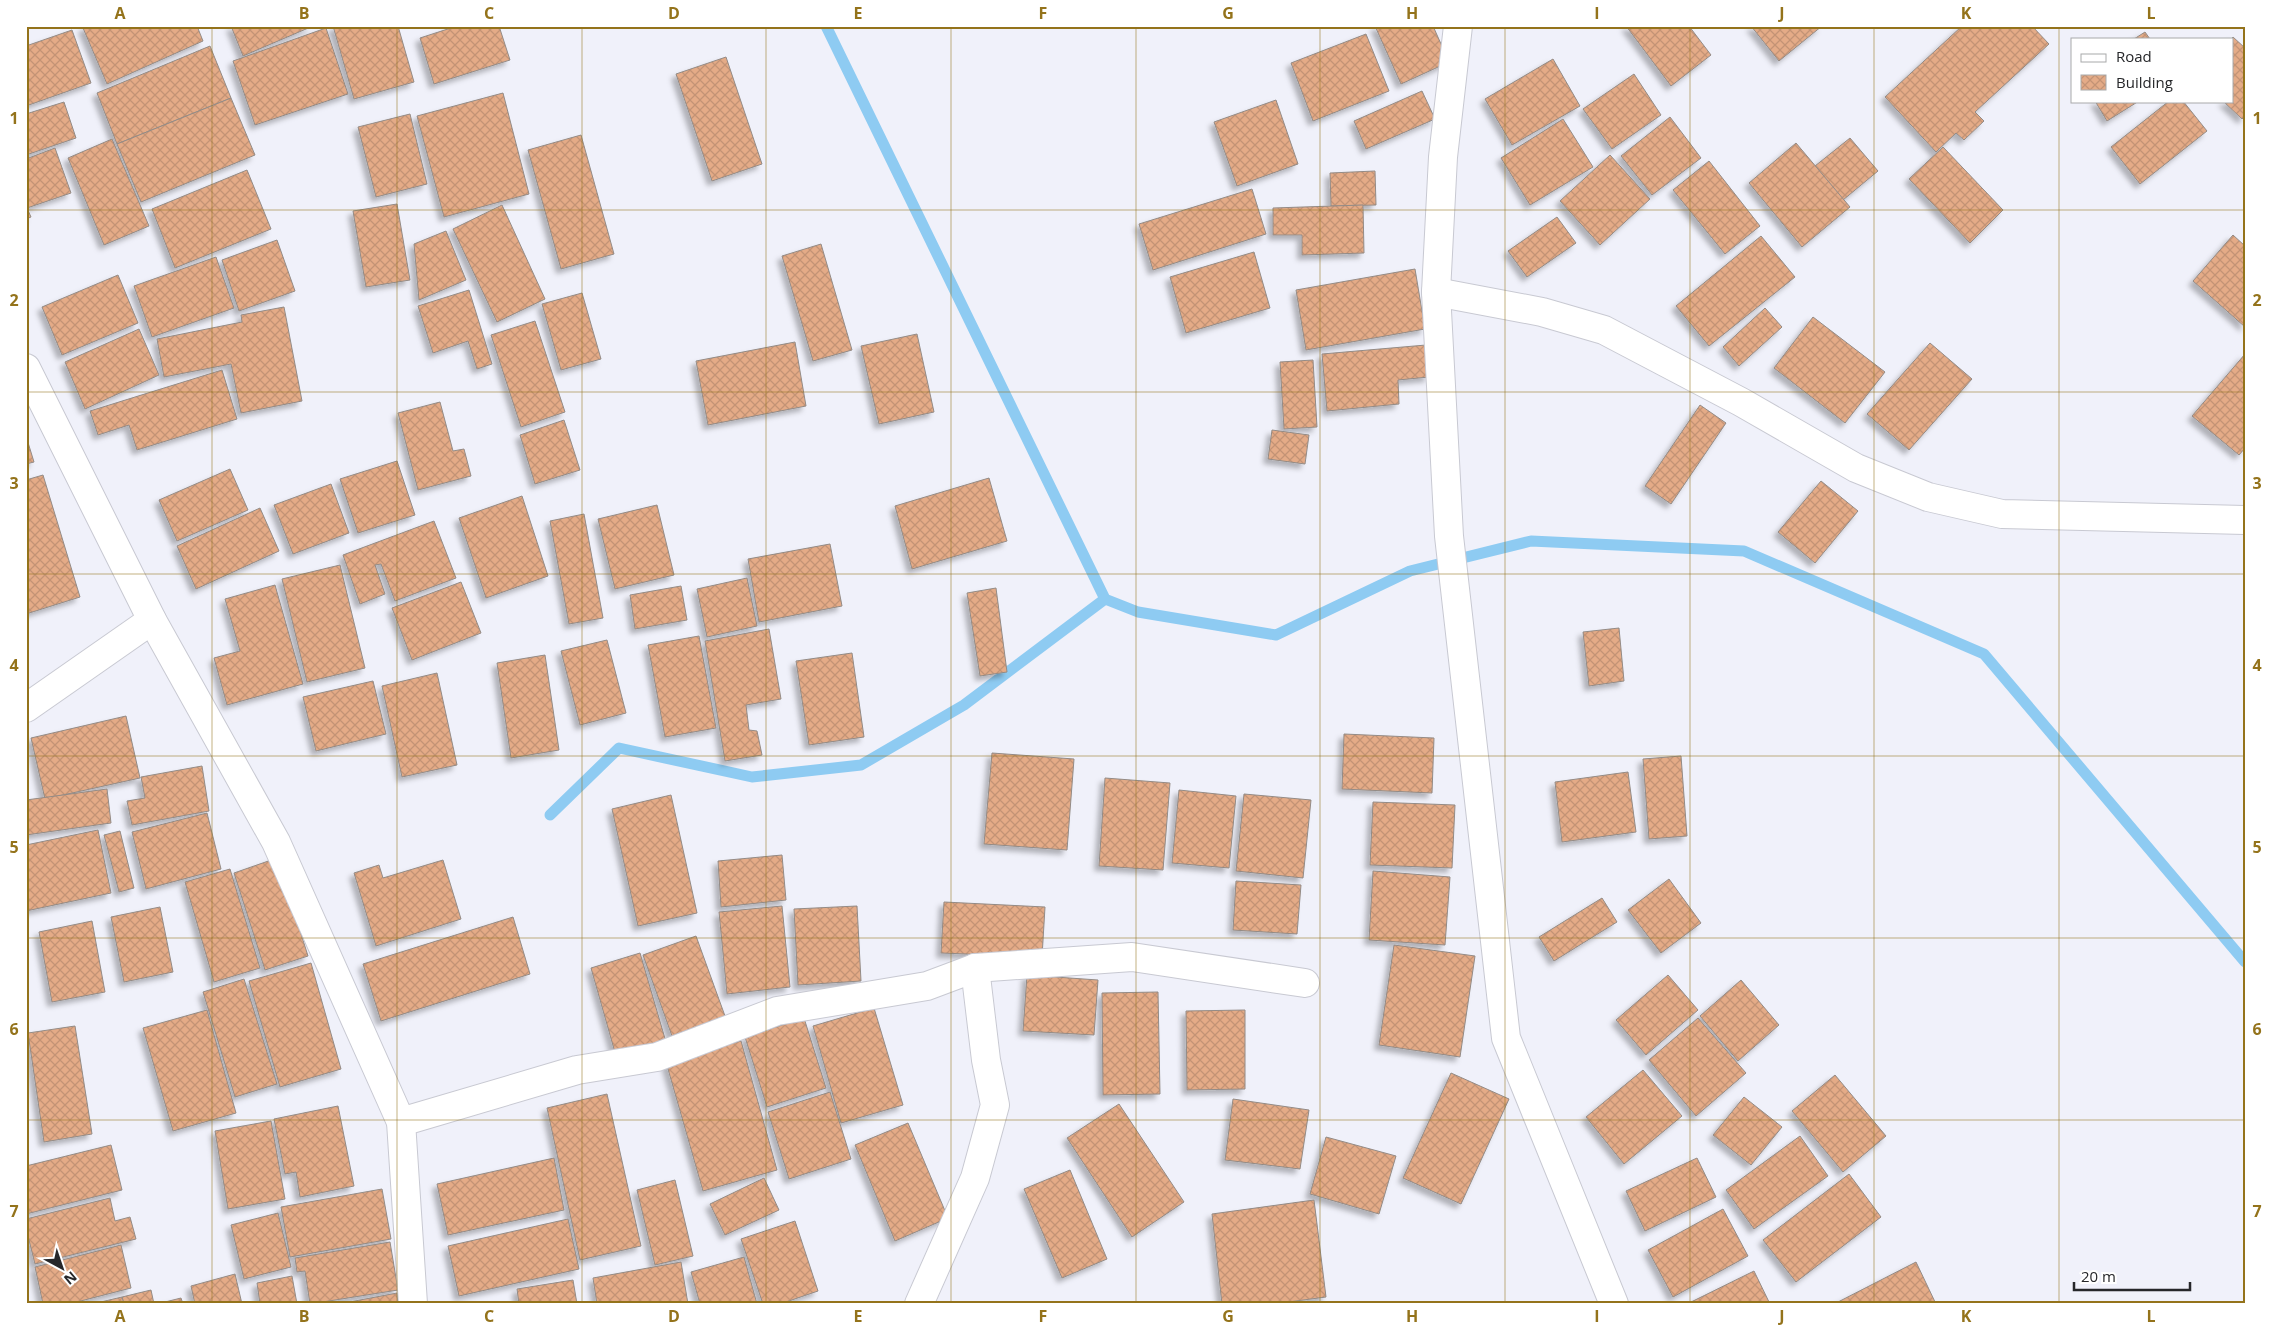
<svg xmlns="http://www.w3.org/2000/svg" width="2271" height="1330" viewBox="0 0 2271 1330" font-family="'Open Sans',sans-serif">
<defs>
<pattern id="building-cross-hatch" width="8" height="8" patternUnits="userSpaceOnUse" patternTransform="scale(1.25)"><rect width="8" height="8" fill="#e4ab87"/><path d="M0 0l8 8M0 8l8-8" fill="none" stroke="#c39375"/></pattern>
<filter id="shadow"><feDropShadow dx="-4.5" dy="4.5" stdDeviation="2.5" flood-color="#0004"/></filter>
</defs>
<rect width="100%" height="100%" fill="#f0f1fa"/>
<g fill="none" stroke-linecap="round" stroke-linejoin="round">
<!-- stream -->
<g stroke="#8ecbf2" stroke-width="11">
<path d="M 826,26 L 1105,599 L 1138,612 L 1276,635 L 1410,571 L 1531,541 L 1744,551 L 1984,654 L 2245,962"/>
<path d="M 550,815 L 619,748 L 752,777 L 861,765 L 964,705 L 1105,599"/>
</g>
</g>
<!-- building -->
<g fill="url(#building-cross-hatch)" stroke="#938b86" filter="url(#shadow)">
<path d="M 87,26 L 197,26 L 203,41 L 107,84 L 83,28 Z"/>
<path d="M 231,26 L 313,26 L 243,56 Z"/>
<path d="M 333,26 L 398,26 L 414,82 L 354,99 Z"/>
<path d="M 457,26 L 499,26 L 510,60 L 434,84 L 420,38 Z"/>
<path d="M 1375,26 L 1433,26 L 1449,62 L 1401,84 Z"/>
<path d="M 1626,26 L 1689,26 L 1711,55 L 1671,86 Z"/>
<path d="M 1751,26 L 1822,26 L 1779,61 Z"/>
<path d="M 1962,26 L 2032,26 L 2049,44 L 1975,112 L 1984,121 L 1964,140 L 1956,133 L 1936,152 L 1885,97 Z"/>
<path d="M 326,28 L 348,94 L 255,125 L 233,61 Z"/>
<path d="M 72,30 L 91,83 L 26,106 L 26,46 Z"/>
<path d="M 2145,32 L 2150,39 L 2134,39 Z"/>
<path d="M 1366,34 L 1389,91 L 1313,121 L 1291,63 Z"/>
<path d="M 2233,37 L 2245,48 L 2245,116 L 2242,119 L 2223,101 L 2232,101 L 2231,39 Z"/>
<path d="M 210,46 L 231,98 L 117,144 L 97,93 Z"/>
<path d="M 726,57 L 762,164 L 712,181 L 676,74 Z"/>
<path d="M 1553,59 L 1580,106 L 1512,145 L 1485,99 Z"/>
<path d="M 1634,74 L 1661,115 L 1612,149 L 1583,109 Z"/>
<path d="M 1422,91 L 1435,119 L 1366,149 L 1354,121 Z"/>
<path d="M 503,93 L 529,194 L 444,217 L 417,116 Z"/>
<path d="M 231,98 L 255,155 L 141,202 L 117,144 Z"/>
<path d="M 1276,100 L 1298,164 L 1237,186 L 1214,122 Z"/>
<path d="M 2095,101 L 2139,101 L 2107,121 Z"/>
<path d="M 2169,101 L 2183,101 L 2207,131 L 2140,184 L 2111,147 Z"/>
<path d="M 64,102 L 76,138 L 26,155 L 26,114 Z"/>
<path d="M 410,114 L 427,184 L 376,197 L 358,127 Z"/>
<path d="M 1670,117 L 1701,158 L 1652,195 L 1621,156 Z"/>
<path d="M 1563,119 L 1593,167 L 1530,205 L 1501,158 Z"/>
<path d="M 581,135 L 614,254 L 561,269 L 528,150 Z"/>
<path d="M 1850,138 L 1878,171 L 1843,200 L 1815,166 Z"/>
<path d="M 112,139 L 149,226 L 104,245 L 68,158 Z"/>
<path d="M 1796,143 L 1850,207 L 1802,247 L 1749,183 Z"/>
<path d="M 1943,147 L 2003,210 L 1970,243 L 1909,179 Z"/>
<path d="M 55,148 L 71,193 L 27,208 L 31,217 L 26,219 L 26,159 Z"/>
<path d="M 1610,155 L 1650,199 L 1600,245 L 1560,201 Z"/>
<path d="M 1709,161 L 1760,226 L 1725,254 L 1673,190 Z"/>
<path d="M 247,170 L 271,229 L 175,268 L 152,209 Z"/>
<path d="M 1375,171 L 1376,205 L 1331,206 L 1330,173 Z"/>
<path d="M 1252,189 L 1266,234 L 1153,270 L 1139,224 Z"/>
<path d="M 397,204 L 410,280 L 366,287 L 353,211 Z"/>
<path d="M 502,205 L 545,299 L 497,322 L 453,229 Z"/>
<path d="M 1363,205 L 1364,253 L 1302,255 L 1302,235 L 1273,235 L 1273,208 Z"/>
<path d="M 1557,217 L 1576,243 L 1527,277 L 1508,251 Z"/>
<path d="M 446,231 L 466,280 L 419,300 L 414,244 Z"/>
<path d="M 2233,235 L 2245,246 L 2245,327 L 2193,281 Z"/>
<path d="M 1761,236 L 1795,277 L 1709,346 L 1676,306 Z"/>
<path d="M 277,240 L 295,291 L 239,311 L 222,260 Z"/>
<path d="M 821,244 L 852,350 L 813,361 L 782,256 Z"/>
<path d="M 1254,252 L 1270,308 L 1186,333 L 1170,277 Z"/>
<path d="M 216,257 L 234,308 L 152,337 L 134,286 Z"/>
<path d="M 1415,269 L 1425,329 L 1306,350 L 1296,290 Z"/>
<path d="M 118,275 L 138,323 L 62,355 L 42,307 Z"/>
<path d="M 469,290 L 492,364 L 477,369 L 468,341 L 433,353 L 418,306 Z"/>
<path d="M 582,293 L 601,359 L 561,370 L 542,304 Z"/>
<path d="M 284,307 L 302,401 L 241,413 L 231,364 L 164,377 L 157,339 L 242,322 L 241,315 Z"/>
<path d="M 1765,308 L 1782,327 L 1739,366 L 1723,347 Z"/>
<path d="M 1813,317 L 1885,372 L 1845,423 L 1774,368 Z"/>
<path d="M 535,321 L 565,412 L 521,427 L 491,335 Z"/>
<path d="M 139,329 L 159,375 L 85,409 L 65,362 Z"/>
<path d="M 917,334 L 934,412 L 879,424 L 861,346 Z"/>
<path d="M 795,342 L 806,406 L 708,425 L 696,361 Z"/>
<path d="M 1930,343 L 1972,379 L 1909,450 L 1867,414 Z"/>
<path d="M 1426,345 L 1429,377 L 1398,380 L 1399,404 L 1327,411 L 1322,354 Z"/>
<path d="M 2245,354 L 2245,448 L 2239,455 L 2192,416 Z"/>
<path d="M 1313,360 L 1317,427 L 1284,429 L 1280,362 Z"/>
<path d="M 222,370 L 237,419 L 137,450 L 129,425 L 98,435 L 90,411 Z"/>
<path d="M 440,402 L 453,451 L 464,449 L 471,476 L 418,490 L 398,413 Z"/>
<path d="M 1700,405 L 1726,423 L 1671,504 L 1645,486 Z"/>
<path d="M 564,420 L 580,470 L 535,484 L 520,435 Z"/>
<path d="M 1272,430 L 1309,435 L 1305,464 L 1268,459 Z"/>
<path d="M 26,436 L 34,462 L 26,464 Z"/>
<path d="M 397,461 L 415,515 L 358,533 L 340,479 Z"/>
<path d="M 230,469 L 248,510 L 177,541 L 159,500 Z"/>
<path d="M 43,475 L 80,597 L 26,614 L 26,480 Z"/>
<path d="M 989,478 L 1007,541 L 912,569 L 895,506 Z"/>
<path d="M 1821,481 L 1858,511 L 1815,563 L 1778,532 Z"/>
<path d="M 331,484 L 349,533 L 293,554 L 274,505 Z"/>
<path d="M 522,496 L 548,576 L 486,598 L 459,518 Z"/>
<path d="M 657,505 L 674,575 L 615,589 L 598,519 Z"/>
<path d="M 260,508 L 279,551 L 196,589 L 177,546 Z"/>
<path d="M 584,514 L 603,618 L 569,624 L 550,521 Z"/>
<path d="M 434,521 L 456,578 L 395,601 L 381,564 L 375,565 L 385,594 L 360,604 L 343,555 Z"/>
<path d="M 830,544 L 842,606 L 759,622 L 748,559 Z"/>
<path d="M 340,565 L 365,668 L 307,682 L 282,579 Z"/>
<path d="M 747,578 L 757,626 L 707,637 L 697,589 Z"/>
<path d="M 461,582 L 481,633 L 412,660 L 392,608 Z"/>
<path d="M 275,585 L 303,684 L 227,705 L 214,658 L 240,651 L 225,599 Z"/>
<path d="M 681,586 L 687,620 L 635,629 L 630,595 Z"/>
<path d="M 996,588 L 1007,672 L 980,676 L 967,593 Z"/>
<path d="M 1619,628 L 1624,681 L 1589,686 L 1583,632 Z"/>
<path d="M 769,629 L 781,699 L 746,705 L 749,730 L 757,731 L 762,755 L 725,761 L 705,641 Z"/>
<path d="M 699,636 L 716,728 L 665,737 L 648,645 Z"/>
<path d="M 607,640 L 626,713 L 580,725 L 561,651 Z"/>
<path d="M 852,653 L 864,737 L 809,745 L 796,661 Z"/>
<path d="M 545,655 L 559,750 L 511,758 L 497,663 Z"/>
<path d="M 437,673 L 457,765 L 402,777 L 382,686 Z"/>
<path d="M 373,681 L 386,734 L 316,751 L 303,697 Z"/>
<path d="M 126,716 L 140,778 L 45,799 L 31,738 Z"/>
<path d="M 1344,734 L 1434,738 L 1432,793 L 1342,789 Z"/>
<path d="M 992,753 L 1074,759 L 1067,850 L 984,844 Z"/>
<path d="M 1681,756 L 1687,836 L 1649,839 L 1643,759 Z"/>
<path d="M 202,766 L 209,811 L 132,825 L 127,801 L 145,798 L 141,777 Z"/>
<path d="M 1628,772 L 1636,832 L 1562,842 L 1555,782 Z"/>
<path d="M 1105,778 L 1170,783 L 1163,870 L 1099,866 Z"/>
<path d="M 107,789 L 111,823 L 26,835 L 26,800 Z"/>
<path d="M 1179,790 L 1236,796 L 1229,868 L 1172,863 Z"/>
<path d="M 1244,794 L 1311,800 L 1303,878 L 1236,871 Z"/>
<path d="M 671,795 L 697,913 L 638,926 L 612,809 Z"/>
<path d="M 1373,802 L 1455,805 L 1452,868 L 1370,865 Z"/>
<path d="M 207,813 L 221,869 L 146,889 L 132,832 Z"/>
<path d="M 98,830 L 111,893 L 26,911 L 26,845 Z"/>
<path d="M 120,831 L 134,888 L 119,892 L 104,835 Z"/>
<path d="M 782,855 L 786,900 L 721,907 L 718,861 Z"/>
<path d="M 277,858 L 308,956 L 265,970 L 234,873 Z"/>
<path d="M 443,860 L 461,919 L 376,946 L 354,873 L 379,865 L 383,878 Z"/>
<path d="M 230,869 L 260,968 L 214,982 L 185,882 Z"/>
<path d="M 1373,871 L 1450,877 L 1445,945 L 1369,940 Z"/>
<path d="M 1669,879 L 1701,923 L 1661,953 L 1628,910 Z"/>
<path d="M 1236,881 L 1301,885 L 1297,934 L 1233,930 Z"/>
<path d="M 1602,898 L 1617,922 L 1554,961 L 1539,937 Z"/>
<path d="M 944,902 L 1045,907 L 1042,957 L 941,953 Z"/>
<path d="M 782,906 L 790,987 L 727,994 L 719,912 Z"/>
<path d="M 857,906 L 861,981 L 798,985 L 794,909 Z"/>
<path d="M 160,907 L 173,972 L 124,982 L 111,917 Z"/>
<path d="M 513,917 L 530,974 L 381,1021 L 363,964 Z"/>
<path d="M 92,921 L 105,992 L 52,1002 L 39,932 Z"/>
<path d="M 696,936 L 725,1016 L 672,1036 L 643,955 Z"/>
<path d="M 1394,945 L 1475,956 L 1460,1057 L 1379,1045 Z"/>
<path d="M 640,953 L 666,1042 L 616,1056 L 591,968 Z"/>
<path d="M 311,963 L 341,1069 L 280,1087 L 249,981 Z"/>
<path d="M 1027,975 L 1098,980 L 1094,1035 L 1023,1031 Z"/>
<path d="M 1668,975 L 1698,1010 L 1646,1055 L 1616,1020 Z"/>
<path d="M 244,979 L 277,1084 L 235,1097 L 203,992 Z"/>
<path d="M 1741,980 L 1779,1025 L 1738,1061 L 1700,1016 Z"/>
<path d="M 1158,992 L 1160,1094 L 1103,1095 L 1102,993 Z"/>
<path d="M 874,1008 L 903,1105 L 841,1123 L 813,1026 Z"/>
<path d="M 207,1010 L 236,1113 L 173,1131 L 143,1028 Z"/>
<path d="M 1245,1010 L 1245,1089 L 1187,1090 L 1186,1011 Z"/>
<path d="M 804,1018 L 826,1088 L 767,1107 L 745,1037 Z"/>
<path d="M 1698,1018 L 1746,1073 L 1696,1116 L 1649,1060 Z"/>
<path d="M 75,1026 L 92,1134 L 44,1142 L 28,1033 Z"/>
<path d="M 741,1041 L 777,1170 L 703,1191 L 666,1062 Z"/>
<path d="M 1643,1070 L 1682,1116 L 1624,1164 L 1586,1117 Z"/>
<path d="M 1451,1073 L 1509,1099 L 1461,1204 L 1403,1178 Z"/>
<path d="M 1835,1075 L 1886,1136 L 1843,1172 L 1792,1111 Z"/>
<path d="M 830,1092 L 851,1159 L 789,1179 L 768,1112 Z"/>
<path d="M 607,1094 L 641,1246 L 580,1260 L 547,1108 Z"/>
<path d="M 1744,1097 L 1782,1127 L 1751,1165 L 1713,1135 Z"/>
<path d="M 1233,1099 L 1309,1110 L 1300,1169 L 1225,1160 Z"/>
<path d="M 1119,1104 L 1184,1202 L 1132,1237 L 1067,1138 Z"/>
<path d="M 338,1106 L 354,1186 L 300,1197 L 296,1172 L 285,1174 L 274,1119 Z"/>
<path d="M 271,1121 L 285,1199 L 228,1209 L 215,1131 Z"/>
<path d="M 908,1123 L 948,1218 L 895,1241 L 855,1145 Z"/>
<path d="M 1800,1136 L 1828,1176 L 1754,1229 L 1726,1190 Z"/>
<path d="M 1326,1137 L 1396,1156 L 1379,1214 L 1310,1194 Z"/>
<path d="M 111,1145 L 122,1190 L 26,1214 L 26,1166 Z"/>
<path d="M 554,1158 L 564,1210 L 448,1235 L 437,1184 Z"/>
<path d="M 1697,1158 L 1716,1197 L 1645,1231 L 1626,1191 Z"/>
<path d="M 1070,1170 L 1107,1259 L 1062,1278 L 1024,1189 Z"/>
<path d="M 1849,1174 L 1881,1217 L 1796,1282 L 1763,1240 Z"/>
<path d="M 764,1178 L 779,1210 L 725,1235 L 710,1204 Z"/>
<path d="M 675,1180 L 693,1256 L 655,1265 L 637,1190 Z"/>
<path d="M 382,1189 L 391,1239 L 290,1257 L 281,1207 Z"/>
<path d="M 110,1198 L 115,1221 L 130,1217 L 136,1239 L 35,1264 L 26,1228 L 26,1219 Z"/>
<path d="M 1314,1200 L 1326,1297 L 1273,1304 L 1222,1304 L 1212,1214 Z"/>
<path d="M 1723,1209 L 1748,1256 L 1673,1297 L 1648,1250 Z"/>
<path d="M 278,1213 L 291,1267 L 244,1279 L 231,1225 Z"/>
<path d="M 568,1219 L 579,1269 L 459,1296 L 448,1246 Z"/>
<path d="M 795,1221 L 818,1291 L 780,1304 L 763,1304 L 741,1239 Z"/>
<path d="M 390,1242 L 398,1290 L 310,1304 L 305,1271 L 297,1272 L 295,1258 Z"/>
<path d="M 121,1245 L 131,1288 L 69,1304 L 43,1304 L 35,1267 Z"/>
<path d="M 744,1257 L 757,1304 L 700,1304 L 691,1272 Z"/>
<path d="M 681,1262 L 688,1304 L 597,1304 L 593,1278 Z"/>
<path d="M 1916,1262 L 1936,1304 L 1838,1304 L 1838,1302 Z"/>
<path d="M 1754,1271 L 1770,1304 L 1687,1304 Z"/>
<path d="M 235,1274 L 242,1304 L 195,1304 L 191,1286 Z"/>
<path d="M 292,1276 L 297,1304 L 260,1304 L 257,1283 Z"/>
<path d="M 573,1280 L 577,1304 L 519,1304 L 517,1289 Z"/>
<path d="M 151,1290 L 154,1304 L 124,1304 L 122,1297 Z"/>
<path d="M 397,1293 L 398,1304 L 339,1304 Z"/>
<path d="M 122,1297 L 124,1304 L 92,1304 Z"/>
<path d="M 181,1298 L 183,1304 L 157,1304 Z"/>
</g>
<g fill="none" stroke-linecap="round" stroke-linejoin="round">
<defs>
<g id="minor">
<path d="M 1458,26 L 1443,157 L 1436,292 L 1449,536 L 1506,1038 L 1614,1304"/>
<path d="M 1436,292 L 1542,312 L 1604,330 L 1741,402 L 1856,468 L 1928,497 L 2002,514 L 2245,520"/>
<path d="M 26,368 L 152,620 L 276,842 L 401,1122 L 413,1304"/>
<path d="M 26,708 L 152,620"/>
<path d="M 401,1122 L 577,1070 L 657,1057 L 777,1011 L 927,986 L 975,968 L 1132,957 L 1305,983"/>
<path d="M 919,1304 L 975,1178 L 995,1105 L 986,1060 L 975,968"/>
</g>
</defs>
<!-- minor casing -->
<use href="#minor" stroke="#c8c9d2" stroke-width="30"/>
<!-- minor -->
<use href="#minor" stroke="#fff" stroke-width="28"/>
</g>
<!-- grid -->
<path fill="none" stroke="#94731b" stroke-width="1" stroke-opacity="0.55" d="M 212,26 L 212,1304M 397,26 L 397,1304M 582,26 L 582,1304M 766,26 L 766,1304M 951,26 L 951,1304M 1136,26 L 1136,1304M 1320,26 L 1320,1304M 1505,26 L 1505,1304M 1690,26 L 1690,1304M 1874,26 L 1874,1304M 2059,26 L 2059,1304M 26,210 L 2245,210M 26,392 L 2245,392M 26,574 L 2245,574M 26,756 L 2245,756M 26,938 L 2245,938M 26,1120 L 2245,1120"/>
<!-- border -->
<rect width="2271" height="1330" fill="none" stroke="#ffffff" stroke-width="55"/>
<!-- legend -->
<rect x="2071" y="38" width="162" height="65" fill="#ffffff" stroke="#a8a9aa"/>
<rect x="2081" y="54" width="25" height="8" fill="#ffffff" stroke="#a8a9aa"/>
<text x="2116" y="62" font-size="15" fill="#26272a">Road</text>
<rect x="2081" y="75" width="25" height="15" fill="url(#building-cross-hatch)" stroke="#a8a9aa"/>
<text x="2116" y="88" font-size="15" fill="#26272a">Building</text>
<!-- north arrow -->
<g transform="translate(62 1268) rotate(140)" stroke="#ffffff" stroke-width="4" paint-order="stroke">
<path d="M0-4L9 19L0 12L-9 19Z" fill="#26272a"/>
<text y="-8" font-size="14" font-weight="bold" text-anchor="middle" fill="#26272a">N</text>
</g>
<!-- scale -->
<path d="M2074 1282v8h116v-8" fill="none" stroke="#26272a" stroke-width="2.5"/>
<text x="2081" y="1282" font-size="15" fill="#26272a" stroke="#ffffff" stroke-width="4" paint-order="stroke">20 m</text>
<rect x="28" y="28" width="2216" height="1274" fill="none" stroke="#94731b" stroke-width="2"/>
<g font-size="16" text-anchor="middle" font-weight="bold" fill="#94731b">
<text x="120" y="19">A</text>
<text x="304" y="19">B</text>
<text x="489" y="19">C</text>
<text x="674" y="19">D</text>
<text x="858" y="19">E</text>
<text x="1043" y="19">F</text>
<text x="1228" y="19">G</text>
<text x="1412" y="19">H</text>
<text x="1597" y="19">I</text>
<text x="1782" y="19">J</text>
<text x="1966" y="19">K</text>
<text x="2151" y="19">L</text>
<text x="14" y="124">1</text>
<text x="2257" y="124">1</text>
<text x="14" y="306">2</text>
<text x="2257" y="306">2</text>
<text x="14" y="489">3</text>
<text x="2257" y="489">3</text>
<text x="14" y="671">4</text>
<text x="2257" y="671">4</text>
<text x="14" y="853">5</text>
<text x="2257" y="853">5</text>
<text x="14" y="1035">6</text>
<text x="2257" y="1035">6</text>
<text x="14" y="1217">7</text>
<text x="2257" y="1217">7</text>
<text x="120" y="1322">A</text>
<text x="304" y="1322">B</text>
<text x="489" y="1322">C</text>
<text x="674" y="1322">D</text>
<text x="858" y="1322">E</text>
<text x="1043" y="1322">F</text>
<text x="1228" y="1322">G</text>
<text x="1412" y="1322">H</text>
<text x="1597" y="1322">I</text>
<text x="1782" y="1322">J</text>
<text x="1966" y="1322">K</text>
<text x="2151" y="1322">L</text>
</g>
</svg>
